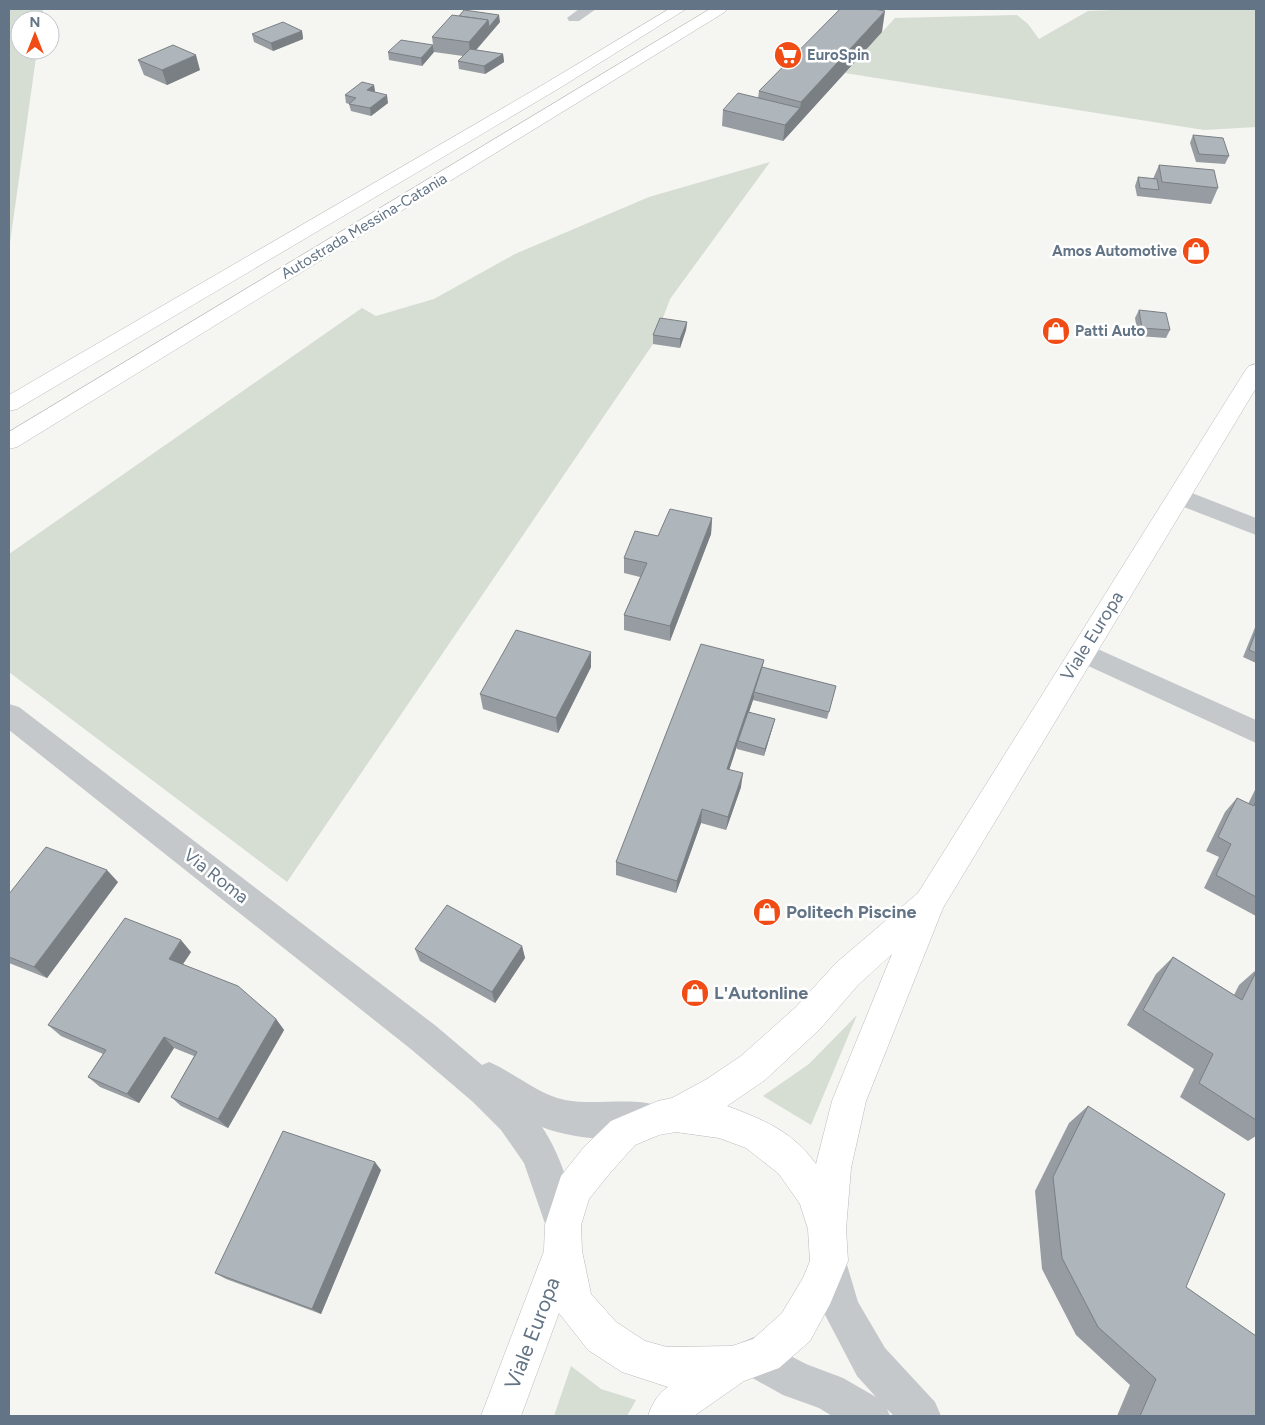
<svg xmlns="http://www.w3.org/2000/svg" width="1265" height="1425" viewBox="0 0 1265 1425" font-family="Figtree,sans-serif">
<rect width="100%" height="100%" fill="#f5f5f1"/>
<!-- green -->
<g fill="#d6ddd2">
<path d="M 9,9 L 43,9 L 42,20 L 20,20 L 20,50 L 37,50 L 9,250 Z"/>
<path d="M 1141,9 L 1256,9 L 1256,127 L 1204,130 L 845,73 L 895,18 L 1017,15 L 1028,24 L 1039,39 L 1088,11 Z"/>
<path d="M 770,162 L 670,299 L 653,344 L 287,882 L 9,672 L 9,554 L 362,308 L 376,316 L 434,299 L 515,254 L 649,197 Z"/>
<path d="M 857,1015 L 811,1125 L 763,1096 L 809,1064 Z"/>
<path d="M 571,1366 L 601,1389 L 636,1400 L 627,1416 L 554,1416 Z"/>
</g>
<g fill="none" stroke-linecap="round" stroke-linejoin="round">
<defs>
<path id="major" d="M 1256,364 L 1256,388 L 943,908 L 866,1101 L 851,1168 L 846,1229 L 848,1261 L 830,1304 L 810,1341 L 779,1368 L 744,1381 L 694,1416 L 648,1416 C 652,1405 657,1394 668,1387 L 622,1372 L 588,1350 L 559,1313 L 521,1416 L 481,1416 L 544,1251 L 545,1225 L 561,1176 L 584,1147 L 611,1121 L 658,1101 L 672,1098 L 707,1079 L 741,1056 L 796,1007 L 836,963 L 918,893 L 1245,371 L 1249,366 ZM 892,954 L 832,1101 L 816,1164 C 792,1131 764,1120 727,1106 L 765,1080 L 820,1029 L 858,985 ZM 676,1132 L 719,1138 L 746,1148 L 779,1174 L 800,1204 L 808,1229 L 810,1261 L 803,1278 L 782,1313 L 753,1339 L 732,1346 L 667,1347 L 645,1341 L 616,1322 L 591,1294 L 582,1251 L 581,1225 L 589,1199 L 610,1173 L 635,1145 L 659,1135 Z"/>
<g id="highway">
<path d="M 669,9 L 686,9 L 558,89 L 17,409 L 9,411 L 9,395 L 546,83 Z"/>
<path d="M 710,9 L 727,9 L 725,12 L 17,447 L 9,449 L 9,432 Z"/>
</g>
</defs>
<!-- major casing -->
<use href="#major" stroke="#b7bbbf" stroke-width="1"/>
<!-- highway casing -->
<use href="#highway" stroke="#b6babd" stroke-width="1"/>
<!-- minor -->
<g fill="#c4c8cb" fill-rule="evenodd">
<path d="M 579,9 L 596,9 L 579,21 L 569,21 L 567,18 Z"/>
<path d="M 1179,488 L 1256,518 L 1256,535 L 1171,502 L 1167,496 L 1171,490 Z"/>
<path d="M 1082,642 L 1256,720 L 1256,743 L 1073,659 L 1069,652 L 1073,645 Z"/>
<path d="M 9,704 L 19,707 L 436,1026 L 482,1065 L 489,1062 C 515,1073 537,1094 565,1100 C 596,1106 635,1096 661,1107 L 667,1119 L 661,1131 C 630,1144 574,1140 542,1127 C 562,1156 570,1192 581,1225 L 576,1238 L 563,1243 L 550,1238 L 524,1163 L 501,1130 L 473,1102 L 412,1050 L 9,730 Z"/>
<path d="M 829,1242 L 842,1248 L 858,1302 L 885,1348 L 935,1402 L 941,1416 L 894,1416 L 887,1409 L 890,1416 L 832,1416 L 819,1408 L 783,1395 L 740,1371 L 734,1357 L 740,1343 L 754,1337 L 806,1364 L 843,1378 L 876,1397 L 857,1376 L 822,1309 L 810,1261 L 816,1248 Z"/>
</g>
<!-- major -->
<use href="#major" fill="#fff" fill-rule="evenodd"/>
<!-- highway -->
<use href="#highway" fill="#fff" fill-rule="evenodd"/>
</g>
<!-- wall -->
<g fill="#969ca1">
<path d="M 500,22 L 476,50 L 503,54 L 504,62 L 485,74 L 459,69 L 458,61 L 463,56 L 434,52 L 432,37 Z"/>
<path d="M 302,31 L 303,39 L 273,51 L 254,42 L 252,34 Z"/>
<path d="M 882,32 L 783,141 L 722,126 L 723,110 L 758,98 L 759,91 Z"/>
<path d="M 433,45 L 434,52 L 422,66 L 389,60 L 388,52 Z"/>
<path d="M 138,60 L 200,70 L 167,85 L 144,75 Z"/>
<path d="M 374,85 L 375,92 L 388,103 L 371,116 L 351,111 L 349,104 L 346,103 L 345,95 Z"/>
<path d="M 1193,135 L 1229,156 L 1225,164 L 1196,162 L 1190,143 Z"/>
<path d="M 1159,165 L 1218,188 L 1211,204 L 1137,196 L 1135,186 L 1138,177 L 1153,179 Z"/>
<path d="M 1139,310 L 1170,330 L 1166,338 L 1138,336 L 1135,318 Z"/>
<path d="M 687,322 L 686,330 L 680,348 L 653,344 L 653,335 Z"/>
<path d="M 712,518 L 711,534 L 670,641 L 624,630 L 624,615 L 640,577 L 624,573 L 624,558 L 658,536 Z"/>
<path d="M 1256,625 L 1256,663 L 1243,657 Z"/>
<path d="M 591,667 L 558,733 L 483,709 L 480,694 Z"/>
<path d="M 762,667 L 836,686 L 827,719 L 753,700 L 754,697 L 749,712 L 775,719 L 773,726 L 764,756 L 737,749 L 737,746 L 729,770 L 741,787 L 726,830 L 701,823 L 676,893 L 616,875 L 616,862 Z"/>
<path d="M 1256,788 L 1256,916 L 1204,888 L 1219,857 L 1206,851 L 1225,812 L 1237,798 L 1248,804 Z"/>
<path d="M 118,882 L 47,978 L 9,963 L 9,894 Z"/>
<path d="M 522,946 L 525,958 L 495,1003 L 420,961 L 415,949 Z"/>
<path d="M 191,952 L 183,964 L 276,1019 L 284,1030 L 228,1128 L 181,1106 L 171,1097 L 194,1056 L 174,1048 L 139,1103 L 100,1087 L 88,1077 L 103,1054 L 61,1036 L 48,1025 Z"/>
<path d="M 1173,957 L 1234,995 L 1239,985 L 1256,970 L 1256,1136 L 1248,1141 L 1180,1097 L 1194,1069 L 1127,1025 L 1156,974 Z"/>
<path d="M 1088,1106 L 1186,1287 L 1256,1416 L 1117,1416 L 1130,1385 L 1076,1335 L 1042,1269 L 1035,1191 L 1069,1123 Z"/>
<path d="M 381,1170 L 321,1314 L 226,1279 L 215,1273 Z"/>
</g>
<!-- shaded-wall -->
<g fill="#7a7f83">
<path d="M 885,11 L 882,32 L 783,141 L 785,125 L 800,108 L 801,102 Z"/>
<path d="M 499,15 L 500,22 L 470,57 L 469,42 L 488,20 Z"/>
<path d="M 302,31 L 303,39 L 273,51 L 271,43 Z"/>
<path d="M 433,45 L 434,52 L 422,66 L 421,58 Z"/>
<path d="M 503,54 L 504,62 L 485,74 L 484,66 Z"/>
<path d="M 196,55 L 200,70 L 167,85 L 162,70 Z"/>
<path d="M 374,85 L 375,93 L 367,90 Z"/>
<path d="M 387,95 L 388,103 L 371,116 L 370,108 Z"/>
<path d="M 687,322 L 686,330 L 680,348 L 680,339 Z"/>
<path d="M 712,518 L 711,534 L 670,641 L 670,626 Z"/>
<path d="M 591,652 L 591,667 L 558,733 L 556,718 Z"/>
<path d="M 764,660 L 761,675 L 754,692 L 754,697 L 739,742 L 738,741 L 737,746 L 725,783 L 727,769 Z"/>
<path d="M 775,719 L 773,726 L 764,756 L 765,749 Z"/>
<path d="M 743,773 L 741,787 L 726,830 L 728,817 Z"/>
<path d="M 702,809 L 701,823 L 676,893 L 677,881 Z"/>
<path d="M 107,870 L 118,882 L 47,978 L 34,967 Z"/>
<path d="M 181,940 L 191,952 L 179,970 L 169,959 Z"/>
<path d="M 522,946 L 525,958 L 495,1003 L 492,992 Z"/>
<path d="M 276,1019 L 284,1030 L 228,1128 L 218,1119 Z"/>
<path d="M 164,1037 L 174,1048 L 139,1103 L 127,1094 Z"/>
<path d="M 375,1162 L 381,1170 L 321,1314 L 312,1309 Z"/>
</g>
<!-- building -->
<g fill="#aeb5bb" stroke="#7a7f83">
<path d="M 840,9 L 874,9 L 885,11 L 801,102 L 759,91 Z"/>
<path d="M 464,10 L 499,15 L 489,27 L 488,20 L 459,16 Z"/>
<path d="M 452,15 L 488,20 L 469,42 L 432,37 Z"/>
<path d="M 283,22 L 302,31 L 271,43 L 252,34 Z"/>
<path d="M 401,40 L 433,45 L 421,58 L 388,52 Z"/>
<path d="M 173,45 L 196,55 L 162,70 L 138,60 Z"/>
<path d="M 470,49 L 503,54 L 484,66 L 458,61 Z"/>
<path d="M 362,82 L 374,85 L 367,90 L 387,95 L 370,108 L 349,104 L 356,98 L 345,95 Z"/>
<path d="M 738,93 L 800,108 L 785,125 L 723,110 Z"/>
<path d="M 1193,135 L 1223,138 L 1229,156 L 1199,154 Z"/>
<path d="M 1159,165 L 1214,170 L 1218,188 L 1162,182 Z"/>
<path d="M 1138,177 L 1157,179 L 1159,190 L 1140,188 Z"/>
<path d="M 1139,310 L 1166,313 L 1170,330 L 1142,328 Z"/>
<path d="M 660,318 L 687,322 L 680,339 L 653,335 Z"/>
<path d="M 670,509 L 712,518 L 670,626 L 624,615 L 647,563 L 624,558 L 635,531 L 658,536 Z"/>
<path d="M 516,630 L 591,652 L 556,718 L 480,694 Z"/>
<path d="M 1256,631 L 1256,653 L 1249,650 Z"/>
<path d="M 701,644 L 764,660 L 727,769 L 743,773 L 728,817 L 702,809 L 677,881 L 616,862 Z"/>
<path d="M 762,667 L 836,686 L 829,712 L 754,692 Z"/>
<path d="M 748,712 L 775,719 L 765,749 L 738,741 Z"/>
<path d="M 1237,798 L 1254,806 L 1256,800 L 1256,897 L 1216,875 L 1231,844 L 1218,837 Z"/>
<path d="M 46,847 L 107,870 L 34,967 L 9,957 L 9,894 Z"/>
<path d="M 447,905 L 522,946 L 492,992 L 415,949 Z"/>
<path d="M 125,918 L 181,940 L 169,959 L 238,986 L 276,1019 L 218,1119 L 171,1097 L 197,1052 L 164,1037 L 127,1094 L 88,1077 L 106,1050 L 48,1025 Z"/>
<path d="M 1173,957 L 1242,1000 L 1256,972 L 1256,1120 L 1199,1083 L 1213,1054 L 1143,1010 Z"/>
<path d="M 1088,1106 L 1225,1194 L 1186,1287 L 1256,1336 L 1256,1416 L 1140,1416 L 1156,1379 L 1098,1327 L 1062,1258 L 1053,1177 Z"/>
<path d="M 283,1131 L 375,1162 L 312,1309 L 215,1273 Z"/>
</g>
<!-- icons -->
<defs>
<symbol id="supermarket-disc" viewBox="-11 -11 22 22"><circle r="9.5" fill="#f14c15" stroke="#fff"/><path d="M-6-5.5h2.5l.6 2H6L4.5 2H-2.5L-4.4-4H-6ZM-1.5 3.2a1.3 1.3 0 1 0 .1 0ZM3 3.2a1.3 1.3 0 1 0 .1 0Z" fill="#fff"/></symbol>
<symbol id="shop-disc" viewBox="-11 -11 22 22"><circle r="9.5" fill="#f14c15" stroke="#fff"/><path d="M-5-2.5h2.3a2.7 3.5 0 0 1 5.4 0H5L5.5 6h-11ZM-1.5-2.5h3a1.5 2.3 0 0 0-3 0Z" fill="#fff"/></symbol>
</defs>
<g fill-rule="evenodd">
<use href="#supermarket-disc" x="772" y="39" width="32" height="32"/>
<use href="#shop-disc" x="1180" y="235" width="32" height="32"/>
<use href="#shop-disc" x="1040" y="315" width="32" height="32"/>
<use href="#shop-disc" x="751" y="896" width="32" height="32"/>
<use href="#shop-disc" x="679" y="977" width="32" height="32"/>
</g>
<g text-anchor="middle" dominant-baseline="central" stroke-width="5" stroke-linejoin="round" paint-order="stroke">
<!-- far-poi labels -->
<g font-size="15" font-weight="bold" fill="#627485" stroke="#fff" text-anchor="start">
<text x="807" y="55">EuroSpin</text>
<text x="1177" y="251" text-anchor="end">Amos Automotive</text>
<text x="1075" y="331">Patti Auto</text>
</g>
<!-- far-street labels -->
<g font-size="15" fill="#627485" stroke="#fff">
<text transform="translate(364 226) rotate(-31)">Autostrada Messina-Catania</text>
</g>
<!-- street labels -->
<g font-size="18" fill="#627485" stroke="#fff">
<text transform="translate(1092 636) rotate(-58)">Viale Europa</text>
<text transform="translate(216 876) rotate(38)">Via Roma</text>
</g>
<!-- poi labels -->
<g font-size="18" font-weight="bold" fill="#627485" stroke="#fff" text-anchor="start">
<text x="786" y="912">Politech Piscine</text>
<text x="714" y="993">L'Autonline</text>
</g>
<!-- near-street labels -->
<g font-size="21" fill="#627485" stroke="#fff">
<text transform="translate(532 1333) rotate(-69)">Viale Europa</text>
</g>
</g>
<!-- border -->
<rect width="1265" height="1425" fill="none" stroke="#627485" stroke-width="20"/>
<!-- north arrow -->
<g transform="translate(35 35)"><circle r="24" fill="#ffffff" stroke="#c0c7ce"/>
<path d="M0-4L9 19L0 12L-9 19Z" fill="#f14c15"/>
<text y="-8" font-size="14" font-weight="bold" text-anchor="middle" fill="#627485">N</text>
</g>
</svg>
